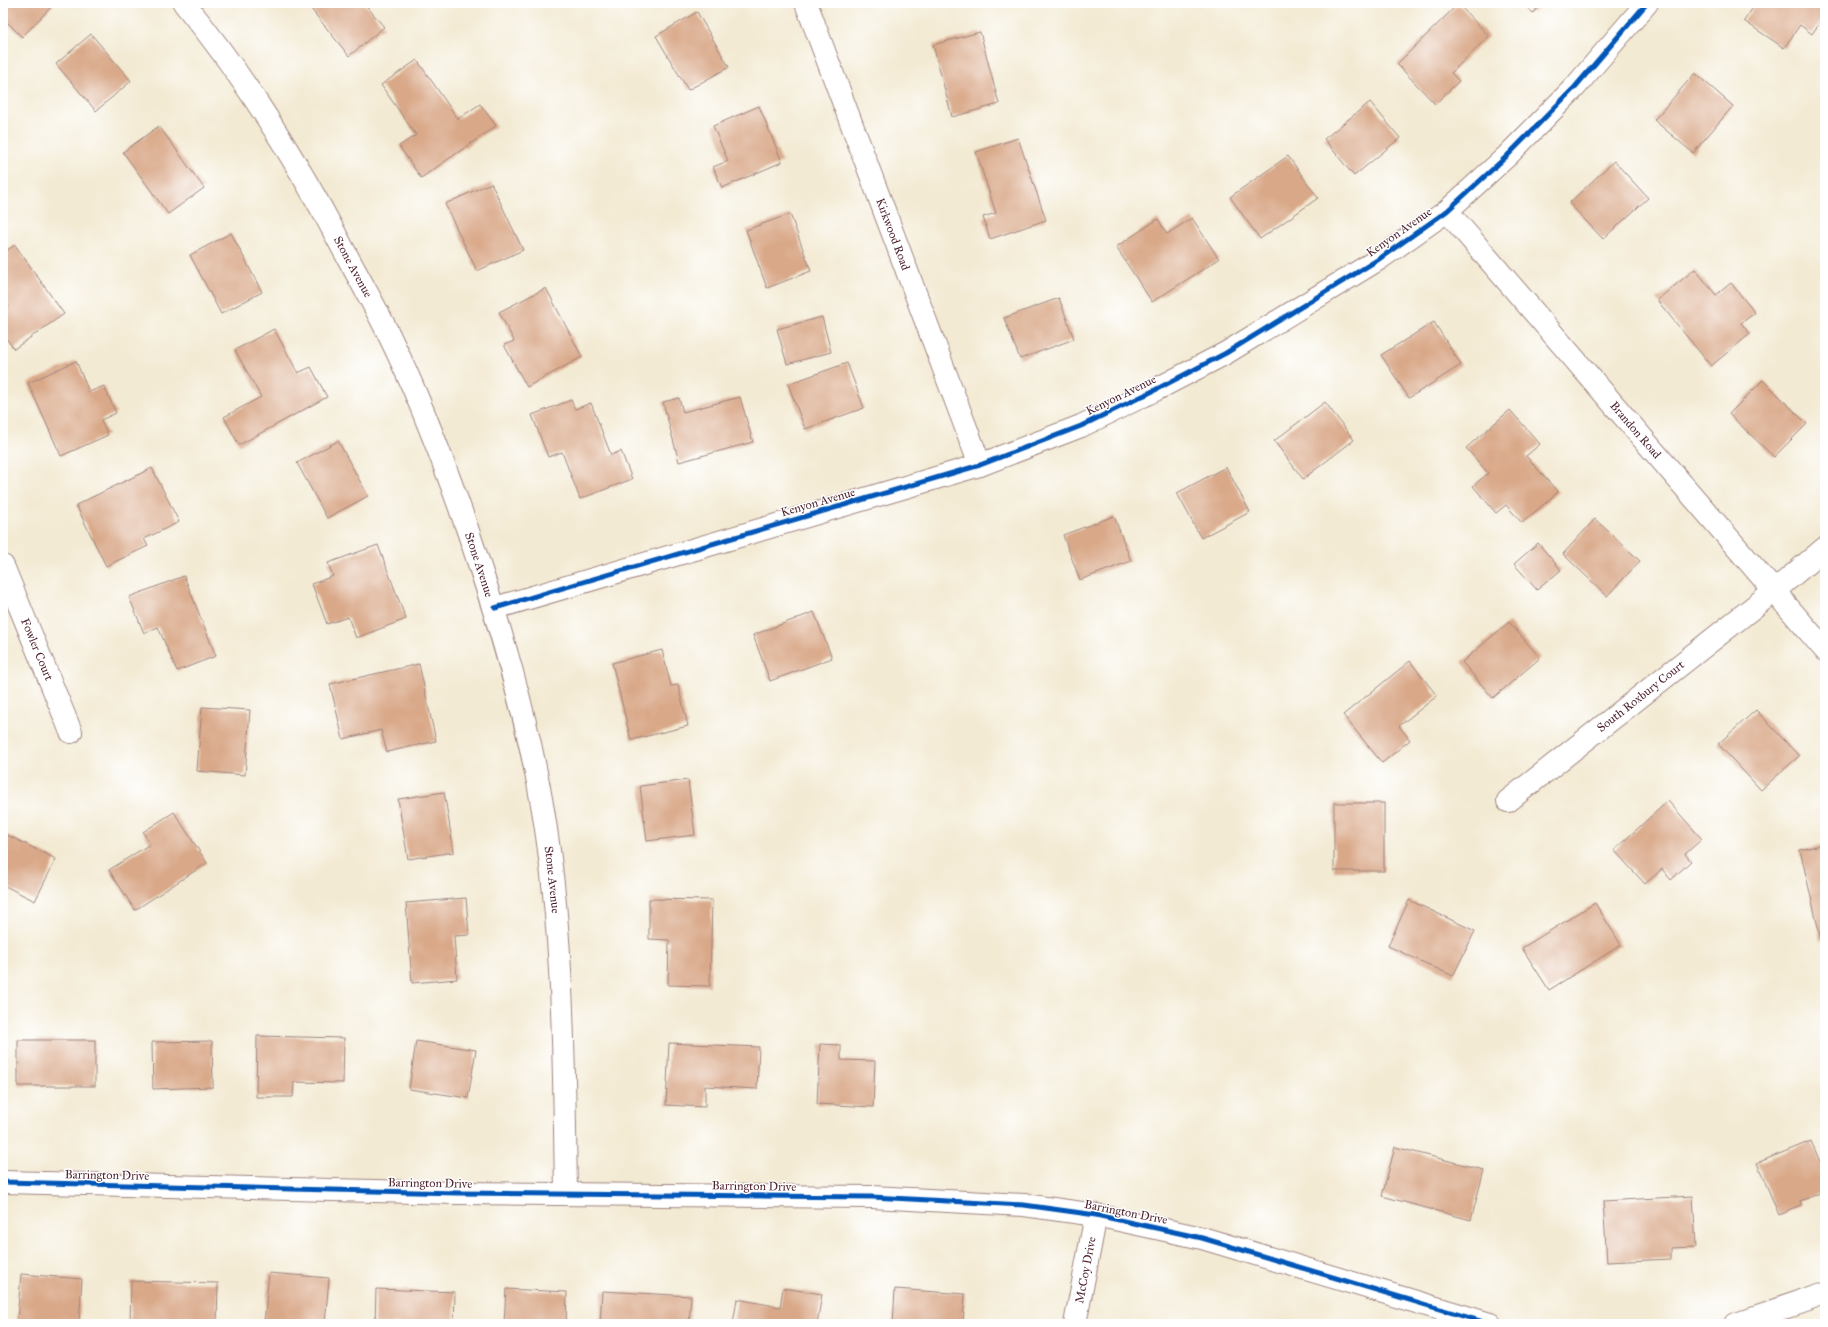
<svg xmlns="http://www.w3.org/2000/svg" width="1828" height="1327" viewBox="0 0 1828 1327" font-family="'IM FELL Great Primer',serif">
<rect width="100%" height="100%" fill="#fff"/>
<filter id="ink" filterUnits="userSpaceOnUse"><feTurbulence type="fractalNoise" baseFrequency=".025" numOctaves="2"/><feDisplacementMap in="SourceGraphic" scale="8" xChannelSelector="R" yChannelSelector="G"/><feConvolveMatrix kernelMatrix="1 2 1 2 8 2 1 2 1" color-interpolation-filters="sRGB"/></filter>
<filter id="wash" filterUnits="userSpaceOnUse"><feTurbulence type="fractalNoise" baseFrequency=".012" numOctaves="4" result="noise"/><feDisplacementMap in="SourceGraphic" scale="16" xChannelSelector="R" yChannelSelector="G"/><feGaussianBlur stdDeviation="0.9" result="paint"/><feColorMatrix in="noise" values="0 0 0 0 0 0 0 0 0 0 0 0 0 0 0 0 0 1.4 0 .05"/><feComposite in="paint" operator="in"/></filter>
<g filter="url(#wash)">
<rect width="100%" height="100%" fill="#f3ead3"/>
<g id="blocks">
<!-- building -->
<g fill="#d9a888">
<path d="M 3,3 L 55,3 L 22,37 L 3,18 Z"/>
<path d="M 319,3 L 364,3 L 384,27 L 349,56 L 311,9 Z"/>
<path d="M 1522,3 L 1542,3 L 1533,13 Z"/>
<path d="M 1756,3 L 1825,3 L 1825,15 L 1812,34 L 1800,25 L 1784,48 L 1744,21 Z"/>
<path d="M 1458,4 L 1489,36 L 1451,73 L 1459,81 L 1435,104 L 1397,64 Z"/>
<path d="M 697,12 L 729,67 L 688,90 L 656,36 Z"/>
<path d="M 980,32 L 999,104 L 952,117 L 933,45 Z"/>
<path d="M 91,34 L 131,81 L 96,111 L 56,64 Z"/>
<path d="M 417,60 L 458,119 L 480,104 L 496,126 L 421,178 L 399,146 L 416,135 L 381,85 Z"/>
<path d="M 1695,73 L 1733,106 L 1693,153 L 1654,120 Z"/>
<path d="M 1370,102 L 1400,138 L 1354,176 L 1324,139 Z"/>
<path d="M 759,106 L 782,162 L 722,188 L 713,167 L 728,161 L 713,126 Z"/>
<path d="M 159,126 L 204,188 L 168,214 L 123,152 Z"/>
<path d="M 1018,138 L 1046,220 L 990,239 L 983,217 L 996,213 L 976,152 Z"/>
<path d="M 1288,156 L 1318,198 L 1260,239 L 1230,197 Z"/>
<path d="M 1614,161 L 1648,198 L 1603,239 L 1569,203 Z"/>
<path d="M 491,183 L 523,250 L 477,271 L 445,204 Z"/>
<path d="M 790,214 L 811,271 L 767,288 L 746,230 Z"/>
<path d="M 1192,218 L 1219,259 L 1152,302 L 1116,247 L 1158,219 L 1167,234 Z"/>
<path d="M 231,233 L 262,292 L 221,314 L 190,255 Z"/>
<path d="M 15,245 L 64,314 L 14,349 L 3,334 L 3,310 L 9,306 L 3,298 L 3,253 Z"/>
<path d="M 1695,269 L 1716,295 L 1731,283 L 1755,313 L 1741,323 L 1750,334 L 1711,366 L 1657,300 Z"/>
<path d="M 546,288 L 582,357 L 527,387 L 504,345 L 514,341 L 499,312 Z"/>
<path d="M 1059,298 L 1074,339 L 1020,359 L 1004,318 Z"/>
<path d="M 822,317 L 831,352 L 787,364 L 777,329 Z"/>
<path d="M 1434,322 L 1461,365 L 1409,398 L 1381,355 Z"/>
<path d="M 274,329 L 298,373 L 311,367 L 327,397 L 239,445 L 224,417 L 261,397 L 235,350 Z"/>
<path d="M 76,361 L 89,392 L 104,386 L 116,413 L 101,420 L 108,435 L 61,456 L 28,383 Z"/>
<path d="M 847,363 L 864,408 L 805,429 L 788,384 Z"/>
<path d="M 1763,380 L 1807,424 L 1774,457 L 1729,414 Z"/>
<path d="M 740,397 L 753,442 L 679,462 L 663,402 L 679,398 L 683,412 Z"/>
<path d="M 571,400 L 575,409 L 591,403 L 611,455 L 621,451 L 632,479 L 580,499 L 562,452 L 548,457 L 532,415 Z"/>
<path d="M 1325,402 L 1354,440 L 1303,479 L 1274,441 Z"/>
<path d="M 1510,410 L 1540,444 L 1526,456 L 1558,492 L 1522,523 L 1506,505 L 1496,513 L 1473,486 L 1488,473 L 1466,448 Z"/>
<path d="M 338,441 L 368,496 L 327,518 L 297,463 Z"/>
<path d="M 1226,467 L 1250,512 L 1201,538 L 1177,493 Z"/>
<path d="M 152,468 L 179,522 L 144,539 L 148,546 L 106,566 L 76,505 Z"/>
<path d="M 1114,516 L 1131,561 L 1080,580 L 1063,535 Z"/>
<path d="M 1595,519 L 1640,561 L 1607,596 L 1563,554 Z"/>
<path d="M 1538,543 L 1561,570 L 1537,590 L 1514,564 Z"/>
<path d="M 378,545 L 406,619 L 356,638 L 348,617 L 327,624 L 312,584 L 333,576 L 328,563 Z"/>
<path d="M 184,576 L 216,656 L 177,671 L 158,627 L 144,633 L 129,597 Z"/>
<path d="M 814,612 L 832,658 L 770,681 L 753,635 Z"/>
<path d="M 1509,622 L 1540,658 L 1493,698 L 1462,662 Z"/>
<path d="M 662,650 L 671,686 L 678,685 L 688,726 L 631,740 L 612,663 Z"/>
<path d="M 1410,661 L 1437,696 L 1399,726 L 1410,740 L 1382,763 L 1343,715 Z"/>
<path d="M 419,664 L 436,741 L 387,752 L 381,730 L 343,739 L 330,684 Z"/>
<path d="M 202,707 L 250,710 L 245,775 L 197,771 Z"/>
<path d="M 1756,710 L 1799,756 L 1761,790 L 1718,744 Z"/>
<path d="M 688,780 L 695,835 L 647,841 L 640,786 Z"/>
<path d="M 444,792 L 454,852 L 408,859 L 398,799 Z"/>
<path d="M 1668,801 L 1702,839 L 1685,854 L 1691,861 L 1671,880 L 1662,869 L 1645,884 L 1614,850 Z"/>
<rect x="1334" y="803" width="50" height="68"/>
<path d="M 174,812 L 207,863 L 135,910 L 109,870 L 150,844 L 143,832 Z"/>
<path d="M 3,833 L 56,859 L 35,901 L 3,885 Z"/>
<path d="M 1825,844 L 1825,939 L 1821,940 L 1800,850 Z"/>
<path d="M 466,898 L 469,935 L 454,936 L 457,979 L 412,983 L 406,903 Z"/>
<path d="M 649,899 L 712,900 L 710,986 L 668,985 L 669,940 L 649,939 Z"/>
<path d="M 1409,900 L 1475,931 L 1453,976 L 1388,946 Z"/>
<path d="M 1595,903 L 1621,945 L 1549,990 L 1522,948 Z"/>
<path d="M 257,1036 L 344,1038 L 343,1083 L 294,1082 L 293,1097 L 256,1097 Z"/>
<rect x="18" y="1040" width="77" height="46"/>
<path d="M 212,1041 L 213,1087 L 153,1089 L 152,1042 Z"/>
<path d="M 416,1041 L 476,1050 L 468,1098 L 409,1089 Z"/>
<path d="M 669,1043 L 759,1047 L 757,1089 L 705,1086 L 705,1107 L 666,1105 Z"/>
<path d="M 820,1044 L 841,1045 L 841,1060 L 875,1061 L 873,1107 L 817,1104 Z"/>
<path d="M 1811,1141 L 1825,1173 L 1825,1191 L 1800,1201 L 1802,1206 L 1779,1215 L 1757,1163 Z"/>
<path d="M 1395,1147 L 1484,1170 L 1471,1220 L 1382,1196 Z"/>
<path d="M 1693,1196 L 1696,1247 L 1671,1248 L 1671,1259 L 1607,1262 L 1603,1201 Z"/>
<path d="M 269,1273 L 329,1278 L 325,1324 L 264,1324 Z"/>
<path d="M 21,1274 L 82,1279 L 79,1324 L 17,1321 Z"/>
<path d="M 131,1281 L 218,1283 L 217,1324 L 130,1324 Z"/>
<path d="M 783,1288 L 822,1294 L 817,1324 L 733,1324 L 737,1299 L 780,1307 Z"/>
<path d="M 376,1289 L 455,1292 L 454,1324 L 375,1324 Z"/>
<path d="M 506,1289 L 567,1292 L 566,1324 L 504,1324 Z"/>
<path d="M 895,1289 L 965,1294 L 963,1324 L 893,1324 Z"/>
<path d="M 602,1291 L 691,1296 L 689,1324 L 600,1324 Z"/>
</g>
</g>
</g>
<g filter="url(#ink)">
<use href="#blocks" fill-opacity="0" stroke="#9e847f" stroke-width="1"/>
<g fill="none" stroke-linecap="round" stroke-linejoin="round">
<defs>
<g id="minor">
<path id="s1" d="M 184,3 C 248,81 300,166 347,256 C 361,282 376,308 389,335 C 420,398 445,465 468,531 C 499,622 527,715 543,810 C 564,936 564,1066 566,1194"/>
<path id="s2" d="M 806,3 L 980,465"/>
<path id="s3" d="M 1447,211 L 1825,650"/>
<path id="s4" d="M 3,566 L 71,732"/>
<path d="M 495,608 L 980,465 L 1081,426 L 1155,390 L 1226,353 L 1379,259 L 1447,211 L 1507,156 L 1575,87 L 1647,3"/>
<path id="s5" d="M 1508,801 L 1774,591 L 1825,548"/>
<path d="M 3,1182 L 457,1193 L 872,1197 L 1024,1205 L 1096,1215 L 1202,1238 L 1490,1324"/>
<path id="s6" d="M 1075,1324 L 1096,1215"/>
<path d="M 1736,1324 L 1825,1294"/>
</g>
</defs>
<!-- minor casing -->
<use href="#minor" stroke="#9e847f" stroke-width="24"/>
<!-- minor -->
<use href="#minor" stroke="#fff" stroke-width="22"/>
<defs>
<g id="cycleway">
<path d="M 495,608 L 980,465 L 1081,426 L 1155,390 L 1226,353 L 1379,259 L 1447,211 L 1507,156 L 1575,87 L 1647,3"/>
<path d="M 3,1182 L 457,1193 L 872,1197 L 1024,1205 L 1096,1215 L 1202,1238 L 1490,1324"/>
</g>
</defs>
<!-- cycleway casing -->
<use href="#cycleway" stroke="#fff" stroke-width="8"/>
<!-- cycleway -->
<use href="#cycleway" stroke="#0057b8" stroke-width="5"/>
</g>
</g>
<g text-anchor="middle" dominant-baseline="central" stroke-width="3" stroke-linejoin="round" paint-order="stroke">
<!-- street labels -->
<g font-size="12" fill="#4a1f2b" stroke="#fff">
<text transform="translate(1399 232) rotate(-35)">Kenyon Avenue</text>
<text stroke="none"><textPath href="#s2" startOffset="247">Kirkwood Road</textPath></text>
<text stroke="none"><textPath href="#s1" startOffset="314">Stone Avenue</textPath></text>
<text transform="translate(1121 395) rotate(-26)">Kenyon Avenue</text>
<text stroke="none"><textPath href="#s3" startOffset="289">Brandon Road</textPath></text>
<text transform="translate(818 502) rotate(-16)">Kenyon Avenue</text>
<text stroke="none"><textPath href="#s1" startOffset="638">Stone Avenue</textPath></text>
<text stroke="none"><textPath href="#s4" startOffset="90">Fowler Court</textPath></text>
<text stroke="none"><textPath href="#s5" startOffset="169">South Roxbury Court</textPath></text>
<text stroke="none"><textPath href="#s1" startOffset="962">Stone Avenue</textPath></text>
<text transform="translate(107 1175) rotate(1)">Barrington Drive</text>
<text transform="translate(430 1183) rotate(1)">Barrington Drive</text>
<text transform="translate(754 1186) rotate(1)">Barrington Drive</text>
<text transform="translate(1126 1212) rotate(11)">Barrington Drive</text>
<text stroke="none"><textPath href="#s6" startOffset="55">McCoy Drive</textPath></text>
</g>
</g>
<!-- margin -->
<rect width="1828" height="1327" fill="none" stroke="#fff" stroke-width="16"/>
</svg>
